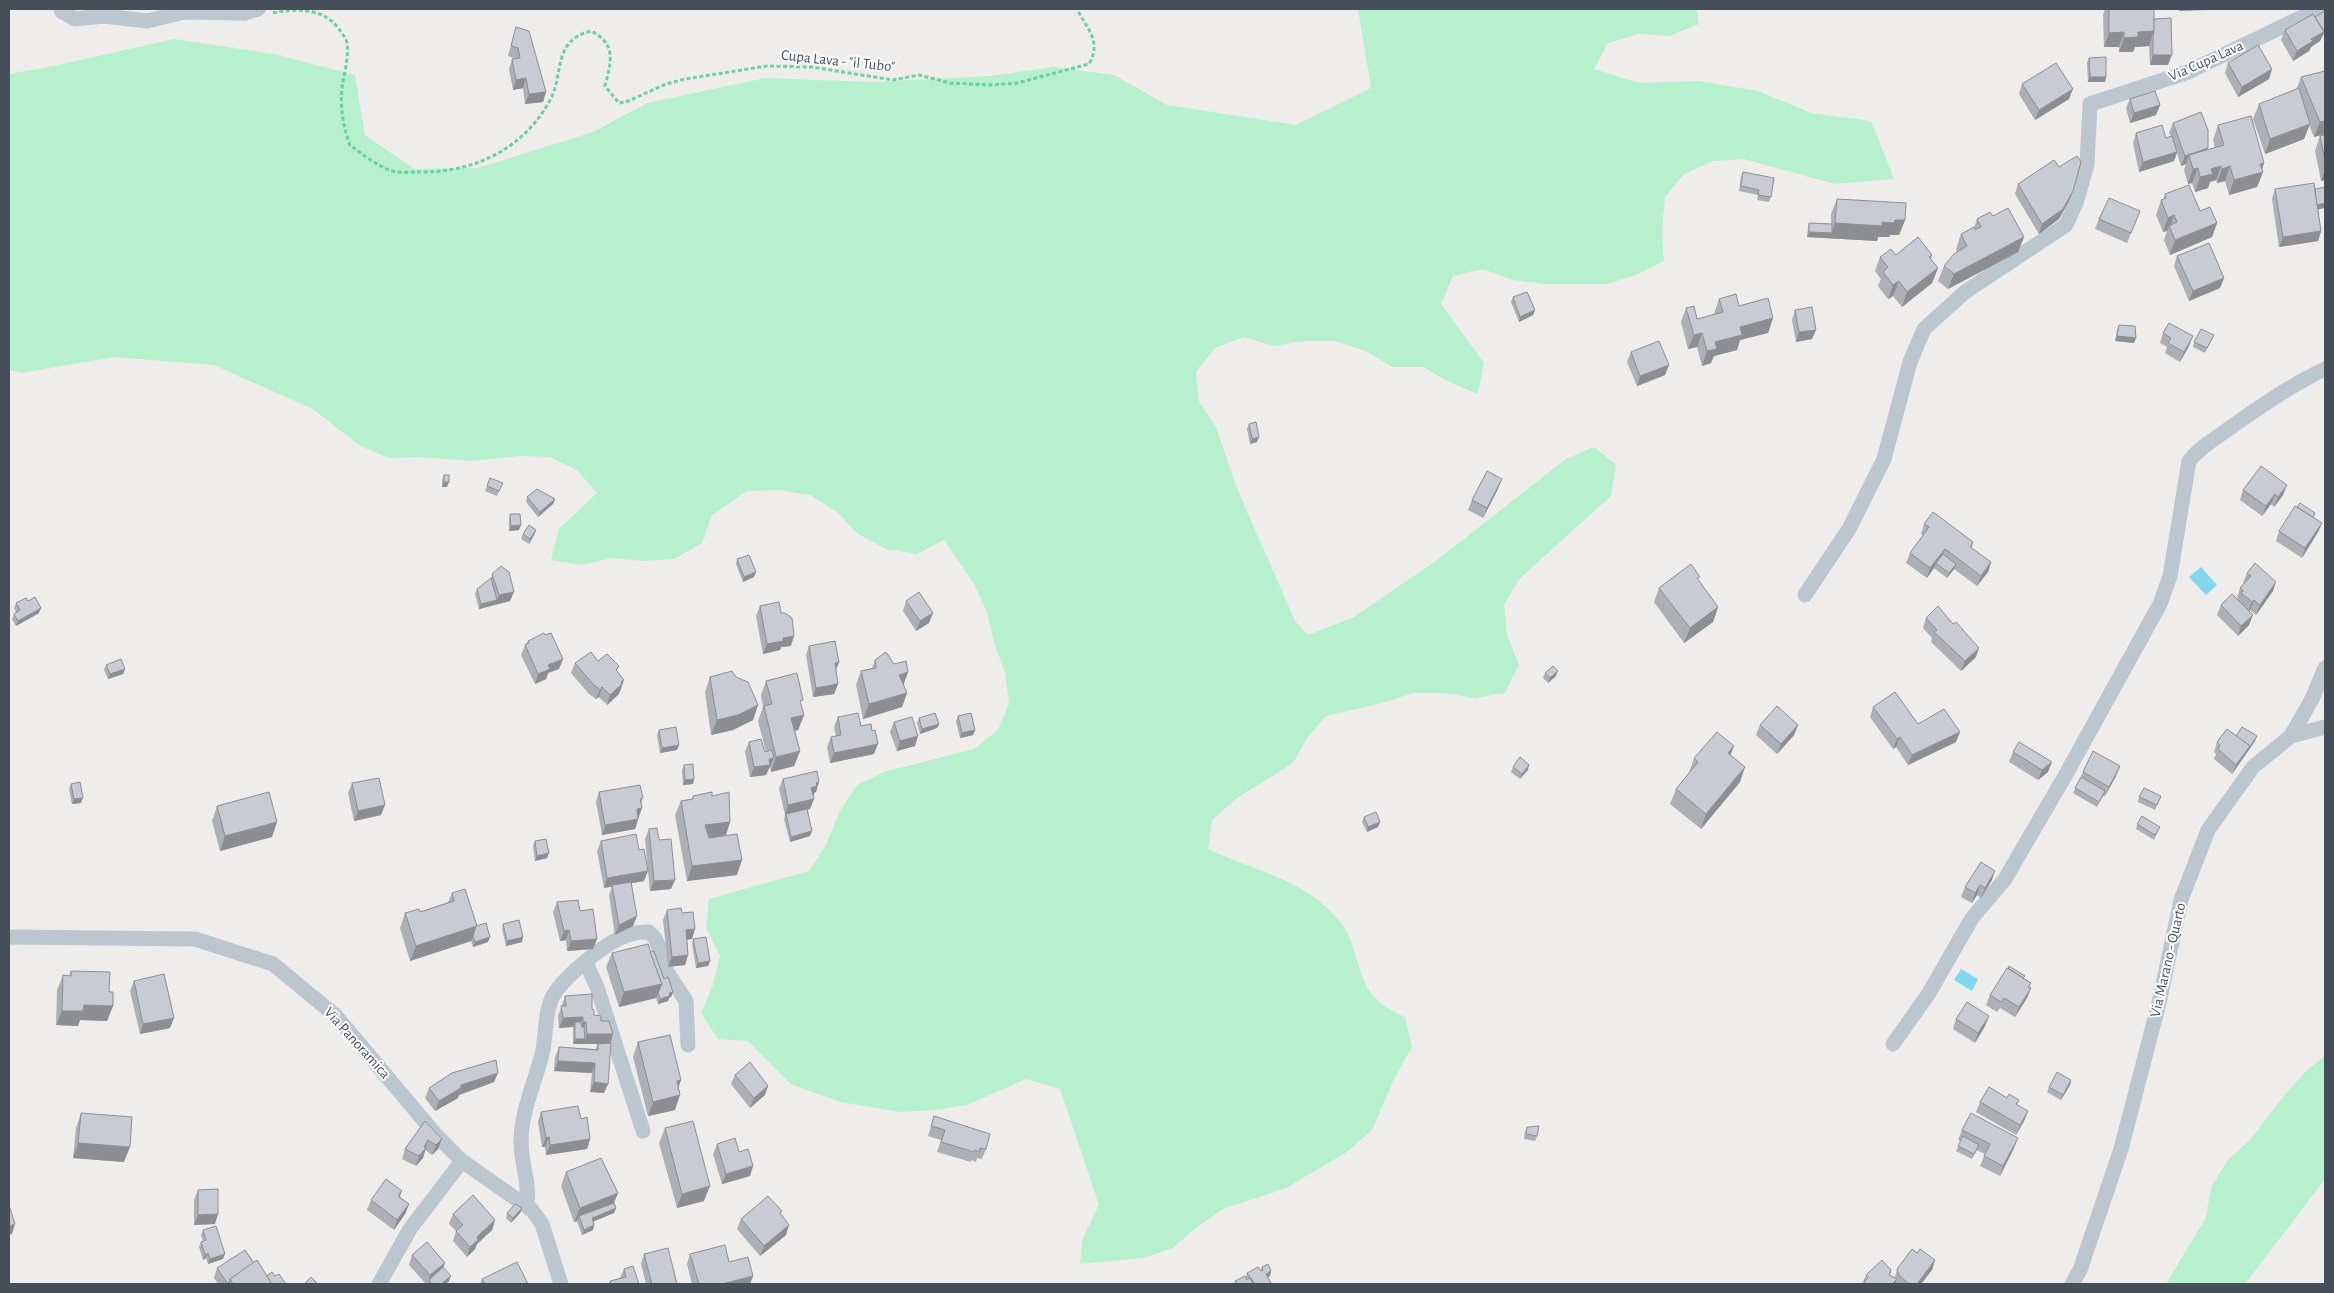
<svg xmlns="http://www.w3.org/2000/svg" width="2334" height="1293" viewBox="0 0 2334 1293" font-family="'Alegreya Sans',sans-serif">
<rect width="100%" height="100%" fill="#efecec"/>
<!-- green -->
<g fill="#b7f0cd">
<path d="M 1358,9 L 1696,9 L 1699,24 L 1670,36 L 1638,34 L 1608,43 L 1594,69 L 1639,83 L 1699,81 L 1758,91 L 1811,113 L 1871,121 L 1894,179 L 1835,184 L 1744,159 L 1713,161 L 1684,174 L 1665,197 L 1662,231 L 1664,261 L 1636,275 L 1607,284 L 1546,284 L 1513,280 L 1483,269 L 1453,276 L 1441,304 L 1484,363 L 1478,394 L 1449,382 L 1423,367 L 1392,367 L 1366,351 L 1335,341 L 1305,341 L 1274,346 L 1244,337 L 1215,348 L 1196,372 L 1199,402 L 1216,427 L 1236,486 L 1295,621 L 1308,635 L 1354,617 L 1437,560 L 1566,459 L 1594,447 L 1616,465 L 1611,496 L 1519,579 L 1504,605 L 1507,635 L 1519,665 L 1505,693 L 1475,698 L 1444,693 L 1413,693 L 1382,703 L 1326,716 L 1308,737 L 1293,763 L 1237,798 L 1212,820 L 1208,849 C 1256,872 1301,877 1338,919 C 1359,943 1355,980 1378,1001 C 1385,1008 1396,1012 1405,1017 L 1412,1047 L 1396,1075 L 1372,1130 L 1347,1152 L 1286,1188 L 1223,1209 L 1197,1227 L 1173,1248 L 1143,1258 L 1080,1264 L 1083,1238 L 1099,1205 L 1060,1089 L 1026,1079 L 967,1105 L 936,1110 L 901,1112 L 840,1102 L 791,1084 L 748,1041 L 718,1039 L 701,1013 L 713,985 L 720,956 L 706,928 L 709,899 L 809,871 L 826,845 L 840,811 L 857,785 L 884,772 L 974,749 L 998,730 L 1009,703 L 1005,672 L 994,643 L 987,612 L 974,584 L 944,540 L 917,554 L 886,549 L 858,534 L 837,512 L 810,495 L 778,490 L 747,491 L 712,515 L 702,543 L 674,559 L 643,561 L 611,558 L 582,565 L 551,560 L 559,529 L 597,493 L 577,470 L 550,457 L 519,456 L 472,461 L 419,457 L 389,458 L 360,446 L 313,409 L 214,365 L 114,357 L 21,373 L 9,370 L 9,74 L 49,67 L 174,39 L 274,54 L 355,75 L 365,135 L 414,169 L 478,168 L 593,132 L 647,103 L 765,78 L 872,82 L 990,76 L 1054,67 L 1114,75 L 1167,105 L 1296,125 L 1371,88 Z"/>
<path d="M 2325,1056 L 2325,1179 L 2245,1284 L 2166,1284 L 2206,1218 L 2211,1188 L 2227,1161 L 2250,1140 L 2287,1092 L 2307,1070 Z"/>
</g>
<!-- water -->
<g fill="#82d7ef">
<path d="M 2201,567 L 2217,585 L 2206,595 L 2189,577 Z"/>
<path d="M 1961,969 L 1978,979 L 1972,991 L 1954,980 Z"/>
</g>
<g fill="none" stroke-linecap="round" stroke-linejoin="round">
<!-- path -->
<path stroke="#6ecfa0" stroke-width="3" stroke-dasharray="4 2.5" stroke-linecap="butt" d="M 273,13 C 297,8 324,8 339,29 C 342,34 346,38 347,43 C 349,57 344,74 342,88 C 340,107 343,127 350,145 C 362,154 377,166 392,171 C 400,173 410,172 418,172 C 473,173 522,150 549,102 C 565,75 551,41 591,31 C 617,44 611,62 605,86 L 619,103 L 626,102 L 666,84 L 685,79 L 767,66 L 812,67 L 893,80 L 919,75 L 950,83 L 990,85 L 1017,83 L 1089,64 C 1102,41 1087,29 1077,9"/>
<!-- street -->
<g stroke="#bcc6cf" stroke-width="15">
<path d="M 61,9 L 62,12 L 75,19 L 104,16 L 147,21 L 185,12 L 244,13 L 258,9"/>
<path d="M 1805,595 L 1849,529 L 1884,459 L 1910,362 L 1924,329 L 1965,292 L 2066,225 L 2076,203 L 2087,165 L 2090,104 L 2188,72 L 2319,9"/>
<path d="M 2291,736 L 2325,727"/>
<path d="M 9,937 L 195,939 L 273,964 L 336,1016 L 436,1135 L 462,1161 L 532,1210 L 542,1224 L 561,1284"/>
<path d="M 586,963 L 597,987 L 643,1131"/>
<path d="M 1893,1044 L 1929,993 L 1972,918 L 2005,879 L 2065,776 L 2160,604 L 2170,576 L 2189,461 C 2201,446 2218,437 2234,425 C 2263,405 2293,384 2325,369"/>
<path d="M 527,1206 C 530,1183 521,1164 521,1142 C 521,1110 536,1081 543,1050 C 546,1033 545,1013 552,998 C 561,979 601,947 620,938 C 630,933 639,932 649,932 L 655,938 L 660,950 L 664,967 L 686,1001 L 688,1045"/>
<path d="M 379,1284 L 410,1229 L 462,1161"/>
<path d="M 2072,1284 L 2080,1270 L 2121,1149 L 2159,1003 L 2181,900 L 2208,830 L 2253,767 L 2291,736 L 2312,699 L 2325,668"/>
</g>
</g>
<!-- wall -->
<g fill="#acafb4">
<path d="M 2105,9 L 2109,9 L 2154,19 L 2168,65 L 2150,65 L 2149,46 L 2135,47 L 2133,52 L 2119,52 L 2119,47 L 2104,47 L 2103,15 Z"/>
<path d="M 2325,11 L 2325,31 L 2320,41 L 2311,47 L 2309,51 L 2293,61 L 2281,40 L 2285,30 L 2315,17 Z"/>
<path d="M 516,27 L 546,92 L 543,102 L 525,104 L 523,88 L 513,90 L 509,69 L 512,59 L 514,58 L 508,56 Z"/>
<path d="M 2089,58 L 2106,77 L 2105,82 L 2088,82 L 2087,63 Z"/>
<path d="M 2228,63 L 2269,79 L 2238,97 L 2225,73 Z"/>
<path d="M 2325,71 L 2325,134 L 2314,137 L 2309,125 L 2304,139 L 2265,154 L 2253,119 L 2259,104 L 2296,90 L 2301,77 Z"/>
<path d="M 2022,84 L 2069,99 L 2035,120 L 2019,94 Z"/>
<path d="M 2130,99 L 2160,105 L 2156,115 L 2130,123 L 2126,108 Z"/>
<path d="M 2173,123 L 2207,150 L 2215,148 L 2213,140 L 2218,125 L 2264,163 L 2262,170 L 2263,172 L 2257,187 L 2229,195 L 2225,181 L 2217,183 L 2216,180 L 2210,182 L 2208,188 L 2195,192 L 2192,183 L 2188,184 L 2184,170 L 2186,164 L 2181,166 L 2177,153 L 2174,161 L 2139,172 L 2133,143 L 2136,133 L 2166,138 L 2171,136 L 2169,133 Z"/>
<path d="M 2325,135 L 2325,180 L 2321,181 L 2315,151 L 2320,136 Z"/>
<path d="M 1743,172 L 1771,197 L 1769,202 L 1757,200 L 1758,195 L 1739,191 L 1741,177 Z"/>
<path d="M 2018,184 L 2073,191 L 2069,201 L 2059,219 L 2039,234 L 2015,194 Z"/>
<path d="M 2275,189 L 2318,209 L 2321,231 L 2318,241 L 2279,247 L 2272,199 Z"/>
<path d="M 2165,194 L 2200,211 L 2217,223 L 2212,237 L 2170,255 L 2164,240 L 2167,231 L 2163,232 L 2156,215 L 2161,200 L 2163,200 Z"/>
<path d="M 1837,199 L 1905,220 L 1899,235 L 1890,235 L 1889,237 L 1878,237 L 1877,241 L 1807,237 L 1808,227 L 1809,223 L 1831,224 L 1831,214 Z"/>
<path d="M 1993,216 L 2024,237 L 2018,252 L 1948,289 L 1938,281 L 1944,266 L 1957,252 L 1956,249 L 1961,234 L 1974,228 L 1977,219 Z"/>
<path d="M 2099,219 L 2136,221 L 2127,243 L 2095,229 Z"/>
<path d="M 1896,255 L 1932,255 L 1931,259 L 1938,268 L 1932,283 L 1902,307 L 1893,296 L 1888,299 L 1878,286 L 1881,279 L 1875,271 L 1880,257 Z"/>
<path d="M 2177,256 L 2220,288 L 2189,301 L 2174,266 Z"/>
<path d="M 1513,297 L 1535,310 L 1533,315 L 1519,322 L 1511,302 Z"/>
<path d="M 1719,299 L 1773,318 L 1768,333 L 1740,340 L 1737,350 L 1714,356 L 1711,363 L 1702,366 L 1697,347 L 1688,349 L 1681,322 L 1686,308 L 1697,319 L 1714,314 Z"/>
<path d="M 1795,310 L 1816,330 L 1812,339 L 1796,342 L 1792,320 Z"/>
<path d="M 2119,325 L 2134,343 L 2115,341 L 2117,330 Z"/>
<path d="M 2163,333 L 2189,346 L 2180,362 L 2165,353 L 2167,347 L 2160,343 Z"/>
<path d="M 2214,335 L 2205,353 L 2193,347 L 2194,342 Z"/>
<path d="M 1631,352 L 1669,365 L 1665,375 L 1637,386 L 1627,362 Z"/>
<path d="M 1249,424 L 1257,442 L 1250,444 L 1247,429 Z"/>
<path d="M 444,475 L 447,487 L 442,487 L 442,480 Z"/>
<path d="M 490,478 L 503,483 L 497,496 L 485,491 Z"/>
<path d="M 1498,489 L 1483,518 L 1468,510 L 1472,500 Z"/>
<path d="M 2243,490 L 2283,495 L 2274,507 L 2271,504 L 2262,516 L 2240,500 Z"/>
<path d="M 527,497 L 555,499 L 553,504 L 538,517 L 526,502 Z"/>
<path d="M 510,514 L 519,530 L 509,531 L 509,519 Z"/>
<path d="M 2313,517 L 2322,523 L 2318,532 L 2302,558 L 2276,541 L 2279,531 Z"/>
<path d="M 1924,524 L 1973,542 L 1972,548 L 1991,562 L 1988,572 L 1977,586 L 1954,569 L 1947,578 L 1934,568 L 1927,578 L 1906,563 L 1910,553 L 1923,536 L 1921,534 Z"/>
<path d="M 536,530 L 534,535 L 529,544 L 521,539 L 523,534 Z"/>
<path d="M 737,559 L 754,577 L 743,582 L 736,564 Z"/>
<path d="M 2247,573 L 2273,591 L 2256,615 L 2250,610 L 2249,611 L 2249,625 L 2238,636 L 2217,615 L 2221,605 L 2238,600 L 2237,598 L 2240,588 L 2244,584 L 2243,583 Z"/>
<path d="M 492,574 L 510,601 L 479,609 L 475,594 L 477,589 L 491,578 Z"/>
<path d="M 1698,580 L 1718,607 L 1713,622 L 1684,643 L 1654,602 L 1659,588 Z"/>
<path d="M 906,601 L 929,623 L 916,631 L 903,611 Z"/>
<path d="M 16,603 L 39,613 L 16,626 L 12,619 L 14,614 L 16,612 L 14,608 Z"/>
<path d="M 760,606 L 781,613 L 791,646 L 781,647 L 780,650 L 763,654 L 756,616 Z"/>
<path d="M 1926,618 L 1976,657 L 1961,671 L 1931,642 L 1932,638 L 1923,628 Z"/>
<path d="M 528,641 L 559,669 L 548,673 L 546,679 L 535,684 L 521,655 L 525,645 L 526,644 Z"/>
<path d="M 809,646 L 839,662 L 836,670 L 838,684 L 834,694 L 813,697 L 806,655 Z"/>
<path d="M 875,660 L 894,664 L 908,672 L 903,685 L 907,693 L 902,707 L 863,719 L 856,685 L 861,671 L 872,668 Z"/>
<path d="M 598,661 L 619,666 L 617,671 L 624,680 L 619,694 L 607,705 L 599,697 L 596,699 L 589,694 L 571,673 L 575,663 Z"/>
<path d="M 106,665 L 125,669 L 123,674 L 108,679 L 104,670 Z"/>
<path d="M 1545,673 L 1556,676 L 1548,683 L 1543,678 Z"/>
<path d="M 710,677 L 736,677 L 758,705 L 753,720 L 733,730 L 711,735 L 705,692 Z"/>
<path d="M 766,681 L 801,706 L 804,715 L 798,730 L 795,731 L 800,751 L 794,766 L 771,772 L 770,768 L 769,768 L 766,775 L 750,777 L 745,752 L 749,742 L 765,752 L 766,752 L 758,721 L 763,707 L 761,695 Z"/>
<path d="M 1873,707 L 1956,742 L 1908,765 L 1896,747 L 1893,749 L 1870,717 Z"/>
<path d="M 958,716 L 975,730 L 973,735 L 960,738 L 956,721 Z"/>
<path d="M 838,717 L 861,726 L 874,754 L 830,763 L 827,747 L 831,737 L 836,736 L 834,727 Z"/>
<path d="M 919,718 L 939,724 L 937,728 L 920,734 L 917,723 Z"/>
<path d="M 894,722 L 915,746 L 897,751 L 890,732 Z"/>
<path d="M 1760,725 L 1798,725 L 1794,735 L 1777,754 L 1756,735 Z"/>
<path d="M 659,730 L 679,745 L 677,750 L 660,753 L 657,735 Z"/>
<path d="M 2236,736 L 2255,741 L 2232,774 L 2214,759 L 2216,754 L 2214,752 L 2217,742 Z"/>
<path d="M 1734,746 L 1730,755 L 1740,782 L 1701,829 L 1670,804 L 1676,789 L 1689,773 L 1694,758 Z"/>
<path d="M 2013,752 L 2048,772 L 2038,780 L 2009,762 Z"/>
<path d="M 684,765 L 694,779 L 693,784 L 683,785 L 682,770 Z"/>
<path d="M 2120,766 L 2116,776 L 2105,796 L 2103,796 L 2097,807 L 2073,793 L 2083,772 Z"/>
<path d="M 1513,767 L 1528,770 L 1520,779 L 1511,772 Z"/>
<path d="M 783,779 L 816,792 L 815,792 L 813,796 L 810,809 L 807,810 L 810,836 L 790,842 L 784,819 L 785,815 L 779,789 Z"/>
<path d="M 352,783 L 381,815 L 354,821 L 348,793 Z"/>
<path d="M 71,784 L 81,803 L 72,804 L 69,789 Z"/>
<path d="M 599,792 L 643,798 L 641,804 L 642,808 L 635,829 L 602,835 L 596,802 Z"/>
<path d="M 693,796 L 712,796 L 730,822 L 726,836 L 737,875 L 687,881 L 675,815 L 681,801 L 692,799 Z"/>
<path d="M 2161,796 L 2155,810 L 2138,802 L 2139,797 Z"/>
<path d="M 217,806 L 277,822 L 272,837 L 220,851 L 212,821 Z"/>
<path d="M 1364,817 L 1378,827 L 1367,832 L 1362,822 Z"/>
<path d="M 2137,824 L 2160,827 L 2154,840 L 2136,829 Z"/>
<path d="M 649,829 L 659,840 L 671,889 L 650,891 L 645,839 Z"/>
<path d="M 535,841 L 547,858 L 535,861 L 533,846 Z"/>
<path d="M 601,841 L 644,881 L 632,883 L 633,926 L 615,935 L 609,895 L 612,886 L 604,888 L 597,851 Z"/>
<path d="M 1992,880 L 1981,898 L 1977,895 L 1972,903 L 1961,897 L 1965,887 Z"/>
<path d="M 452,893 L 488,942 L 473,947 L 471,941 L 410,961 L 400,928 L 405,913 L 420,912 L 448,902 Z"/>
<path d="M 557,902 L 580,911 L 597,939 L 593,949 L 567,951 L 566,940 L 560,941 L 553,912 Z"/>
<path d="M 667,910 L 682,913 L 695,929 L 692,939 L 687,940 L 688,955 L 685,965 L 668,967 L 663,920 Z"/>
<path d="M 503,924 L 522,942 L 506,946 L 502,929 Z"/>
<path d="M 693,939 L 710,961 L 708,966 L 696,968 L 692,944 Z"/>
<path d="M 650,952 L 664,979 L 673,992 L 671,997 L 669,998 L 668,1001 L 658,1004 L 656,998 L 619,1007 L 606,967 L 612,953 Z"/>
<path d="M 71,971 L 109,992 L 113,1006 L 107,1021 L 80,1020 L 78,1026 L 56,1025 L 57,990 L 63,975 L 69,976 Z"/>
<path d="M 2024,978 L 2031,983 L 2029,987 L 2031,988 L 2027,998 L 2015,1017 L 2000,1008 L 1997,1012 L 1986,1005 L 1990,995 Z"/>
<path d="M 134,981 L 170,1028 L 140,1034 L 130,991 Z"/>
<path d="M 565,996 L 592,1009 L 594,1015 L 601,1021 L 613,1034 L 610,1044 L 604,1093 L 590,1092 L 592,1073 L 554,1071 L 555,1057 L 559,1047 L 596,1049 L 597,1044 L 573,1044 L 573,1027 L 559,1028 L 558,1016 Z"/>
<path d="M 1956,1019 L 1985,1026 L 1975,1043 L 1953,1029 Z"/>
<path d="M 638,1042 L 681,1080 L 678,1087 L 675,1110 L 648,1116 L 633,1057 Z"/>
<path d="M 735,1075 L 768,1086 L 765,1095 L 750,1108 L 731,1084 Z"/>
<path d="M 2071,1080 L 2070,1085 L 2061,1100 L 2047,1092 L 2049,1087 Z"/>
<path d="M 494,1082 L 459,1095 L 458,1098 L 435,1111 L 425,1098 L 429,1088 Z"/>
<path d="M 2007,1098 L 2019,1100 L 2017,1105 L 2028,1111 L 2024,1121 L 2016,1135 L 1976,1112 L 1980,1102 Z"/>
<path d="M 541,1112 L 581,1119 L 590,1139 L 587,1149 L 546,1155 L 545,1147 L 542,1147 L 538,1122 Z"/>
<path d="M 81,1113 L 124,1162 L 73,1158 L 76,1128 Z"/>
<path d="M 934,1116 L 986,1149 L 982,1159 L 977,1158 L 976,1162 L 971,1160 L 971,1162 L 937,1152 L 941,1140 L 928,1136 Z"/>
<path d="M 425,1121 L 438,1149 L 432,1155 L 425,1150 L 423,1158 L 416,1166 L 402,1159 L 405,1149 Z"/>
<path d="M 1527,1127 L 1537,1136 L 1535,1141 L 1524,1139 L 1525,1132 Z"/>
<path d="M 665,1128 L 704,1201 L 677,1208 L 659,1143 Z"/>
<path d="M 1962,1130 L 2014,1148 L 2000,1176 L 1980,1166 L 1985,1154 L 1977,1150 L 1972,1159 L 1956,1151 L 1961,1141 L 1958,1140 Z"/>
<path d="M 717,1144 L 739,1152 L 753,1166 L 750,1176 L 722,1184 L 713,1154 Z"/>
<path d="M 566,1172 L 614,1203 L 616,1208 L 614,1213 L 593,1221 L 594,1225 L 593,1230 L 582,1235 L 577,1221 L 574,1222 L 561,1186 Z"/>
<path d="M 198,1190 L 215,1224 L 194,1225 L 194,1200 Z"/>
<path d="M 402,1191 L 400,1197 L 409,1204 L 405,1214 L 394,1230 L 367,1210 L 371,1200 Z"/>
<path d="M 522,1208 L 520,1213 L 511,1223 L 506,1218 L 507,1213 Z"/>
<path d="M 453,1214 L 495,1220 L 492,1230 L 477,1244 L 475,1249 L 467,1257 L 453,1241 L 456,1231 L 449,1224 Z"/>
<path d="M 741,1219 L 786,1235 L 760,1256 L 737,1229 Z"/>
<path d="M 203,1230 L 223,1259 L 208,1264 L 206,1258 L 203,1260 L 199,1247 L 201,1242 L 203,1241 L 201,1235 Z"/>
<path d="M 1917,1253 L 1935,1260 L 1932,1270 L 1921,1284 L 1862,1284 L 1866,1275 L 1891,1270 L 1890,1275 L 1895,1277 L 1897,1269 Z"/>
<path d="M 644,1254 L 677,1284 L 646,1284 L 641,1264 Z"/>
<path d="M 690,1254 L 729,1262 L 753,1276 L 750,1284 L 692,1284 L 687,1264 Z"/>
<path d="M 412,1255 L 445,1263 L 443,1268 L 449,1281 L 446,1284 L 426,1284 L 409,1265 Z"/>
<path d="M 254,1263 L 267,1276 L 275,1276 L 286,1284 L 218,1284 L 214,1278 L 217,1268 Z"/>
<path d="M 1262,1267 L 1271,1271 L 1270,1276 L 1268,1277 L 1271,1283 L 1271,1284 L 1234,1284 L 1235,1281 L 1246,1277 L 1247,1273 L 1261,1271 Z"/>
<path d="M 624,1269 L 639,1284 L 609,1284 L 610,1281 L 620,1278 Z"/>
<path d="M 482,1279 L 528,1284 L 480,1284 Z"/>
</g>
<!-- shaded-wall -->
<g fill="#8c8e92">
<path d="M 2180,9 L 2208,9 L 2208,10 L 2179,11 Z"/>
<path d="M 2325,29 L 2325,31 L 2320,41 L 2311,47 L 2309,51 L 2293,61 L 2297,51 Z"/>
<path d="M 2154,31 L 2149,46 L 2135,47 L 2133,52 L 2119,52 L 2124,38 L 2138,32 Z"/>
<path d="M 2124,32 L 2119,47 L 2104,47 L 2109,33 Z"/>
<path d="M 2153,55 L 2172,55 L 2168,65 L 2150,65 Z"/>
<path d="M 2272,69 L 2269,79 L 2238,97 L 2242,87 Z"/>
<path d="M 2090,77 L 2106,77 L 2105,82 L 2088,82 Z"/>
<path d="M 526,78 L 523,88 L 513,90 L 516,80 Z"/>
<path d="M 2073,89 L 2069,99 L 2035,120 L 2039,110 Z"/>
<path d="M 546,92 L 543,102 L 525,104 L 529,94 Z"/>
<path d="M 2160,105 L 2156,115 L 2130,123 L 2134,113 Z"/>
<path d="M 2325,121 L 2325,134 L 2314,137 L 2320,122 Z"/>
<path d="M 2310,124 L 2304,139 L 2265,154 L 2270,139 Z"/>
<path d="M 2208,148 L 2205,158 L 2189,155 L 2186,164 L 2181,166 L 2185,156 Z"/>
<path d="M 2177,152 L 2174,161 L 2139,172 L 2143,162 Z"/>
<path d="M 2264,163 L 2261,172 L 2263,172 L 2257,187 L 2229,195 L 2234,180 L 2260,164 Z"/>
<path d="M 2221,166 L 2216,180 L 2210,182 L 2208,188 L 2195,192 L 2200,177 L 2211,169 Z"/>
<path d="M 2230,166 L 2225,181 L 2217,183 L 2222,169 Z"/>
<path d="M 2198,168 L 2192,183 L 2188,184 L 2193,169 Z"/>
<path d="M 2325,169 L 2325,180 L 2321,181 Z"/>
<path d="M 2073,191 L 2069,201 L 2059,219 L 2039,234 L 2042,224 Z"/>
<path d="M 2325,203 L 2325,208 L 2315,210 L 2316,205 Z"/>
<path d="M 2174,215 L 2170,227 L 2169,226 L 2167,231 L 2163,232 L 2168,218 Z"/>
<path d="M 1895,220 L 1905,220 L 1899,235 L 1890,235 L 1889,237 L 1878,237 L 1877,241 L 1807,237 L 1809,232 L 1832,233 L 1835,223 L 1882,222 Z"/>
<path d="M 2217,223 L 2212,237 L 2170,255 L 2175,240 Z"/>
<path d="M 2321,231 L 2318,241 L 2279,247 L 2283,237 Z"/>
<path d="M 2024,237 L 2018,252 L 1948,289 L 1954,274 Z"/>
<path d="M 1938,268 L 1932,283 L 1902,307 L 1907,292 Z"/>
<path d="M 2224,278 L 2220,288 L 2189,301 L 2193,291 Z"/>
<path d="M 1899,281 L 1893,296 L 1888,299 L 1893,285 Z"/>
<path d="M 1535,310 L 1533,315 L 1519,322 L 1520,317 Z"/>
<path d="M 1773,318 L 1768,333 L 1740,340 L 1737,350 L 1714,356 L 1711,363 L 1702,366 L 1707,351 L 1715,342 L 1740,327 Z"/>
<path d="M 1816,330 L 1812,339 L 1796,342 L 1799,332 Z"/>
<path d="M 1702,333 L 1697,347 L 1688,349 L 1694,335 Z"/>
<path d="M 2117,336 L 2136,338 L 2134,343 L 2115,341 Z"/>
<path d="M 2193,336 L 2189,346 L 2180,362 L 2184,352 Z"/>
<path d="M 1669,365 L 1665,375 L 1637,386 L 1640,376 Z"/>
<path d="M 1259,437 L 1257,442 L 1250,444 L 1252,439 Z"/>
<path d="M 1502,479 L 1498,489 L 1483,518 L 1487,508 Z"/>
<path d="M 444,482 L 449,482 L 447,487 L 442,487 Z"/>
<path d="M 2287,485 L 2283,495 L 2274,507 L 2278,497 Z"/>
<path d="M 2275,494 L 2271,504 L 2262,516 L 2266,506 Z"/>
<path d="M 555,499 L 553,504 L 538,517 L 540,512 Z"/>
<path d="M 2322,523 L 2318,532 L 2302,558 L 2305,548 Z"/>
<path d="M 521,525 L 519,530 L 509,531 L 511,526 Z"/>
<path d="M 536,530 L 534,535 L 529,544 L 530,539 Z"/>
<path d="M 1945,549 L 1941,559 L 1936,563 L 1934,568 L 1927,578 L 1930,568 Z"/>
<path d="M 1991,562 L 1988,572 L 1977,586 L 1981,576 Z"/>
<path d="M 1956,564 L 1954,569 L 1947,578 L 1949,573 Z"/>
<path d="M 756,572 L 754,577 L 743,582 L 744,577 Z"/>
<path d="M 2276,582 L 2273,591 L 2256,615 L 2260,605 Z"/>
<path d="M 514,592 L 510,601 L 479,609 L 481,604 L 497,600 L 499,595 Z"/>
<path d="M 2254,600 L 2250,610 L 2248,612 L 2252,602 Z"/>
<path d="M 1718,607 L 1713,622 L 1684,643 L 1690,628 Z"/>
<path d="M 41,608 L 39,613 L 16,626 L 18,621 Z"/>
<path d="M 933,613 L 929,623 L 916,631 L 920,621 Z"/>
<path d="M 2253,615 L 2249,625 L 2238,636 L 2241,626 Z"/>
<path d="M 794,636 L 791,646 L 781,647 L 780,650 L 763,654 L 767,644 L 783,638 Z"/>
<path d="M 1979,648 L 1976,657 L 1961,671 L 1965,661 Z"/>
<path d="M 563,659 L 559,669 L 548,673 L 546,679 L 535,684 L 538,674 L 548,665 Z"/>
<path d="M 839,662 L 835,672 L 835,663 Z"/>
<path d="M 125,669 L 123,674 L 108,679 L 110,674 Z"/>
<path d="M 1558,671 L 1556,676 L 1548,683 L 1550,678 Z"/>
<path d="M 908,672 L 903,686 L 899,675 Z"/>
<path d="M 624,680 L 619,694 L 607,705 L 610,695 Z"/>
<path d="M 838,684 L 834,694 L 813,697 L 816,688 Z"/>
<path d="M 602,687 L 599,697 L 596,699 L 600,690 Z"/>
<path d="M 907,693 L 902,707 L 863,719 L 869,704 Z"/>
<path d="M 758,705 L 753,720 L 733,730 L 711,735 L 717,720 Z"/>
<path d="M 804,715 L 798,730 L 786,733 L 791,718 Z"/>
<path d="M 939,724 L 937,728 L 920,734 L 922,729 Z"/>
<path d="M 1798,725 L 1794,735 L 1777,754 L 1781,744 Z"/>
<path d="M 975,730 L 973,735 L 960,738 L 962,733 Z"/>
<path d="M 1960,732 L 1956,742 L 1908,765 L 1912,755 Z"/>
<path d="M 918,736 L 915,746 L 897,751 L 900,741 Z"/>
<path d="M 2257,736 L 2255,741 L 2232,774 L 2236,765 Z"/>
<path d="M 1900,737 L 1896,747 L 1893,749 L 1897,739 Z"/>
<path d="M 878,744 L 874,754 L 830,763 L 834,753 Z"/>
<path d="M 679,745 L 677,750 L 660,753 L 662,748 Z"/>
<path d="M 1734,746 L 1728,761 L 1728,753 Z"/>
<path d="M 800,751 L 794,766 L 771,772 L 776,757 Z"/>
<path d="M 774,758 L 766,775 L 750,777 L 754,767 Z"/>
<path d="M 2052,762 L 2048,772 L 2038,780 L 2042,770 Z"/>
<path d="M 1529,765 L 1528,770 L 1520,779 L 1522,774 Z"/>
<path d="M 2120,766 L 2116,776 L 2105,796 L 2109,787 Z"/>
<path d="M 1745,767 L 1740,782 L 1701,829 L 1706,814 Z"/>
<path d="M 694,779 L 693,784 L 683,785 L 685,780 Z"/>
<path d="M 819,782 L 816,792 L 815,792 L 813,796 L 811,788 L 816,783 Z"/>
<path d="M 83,798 L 81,803 L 72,804 L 74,799 Z"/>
<path d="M 814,799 L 810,809 L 785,815 L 788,805 Z"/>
<path d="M 385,805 L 381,815 L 354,821 L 358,811 Z"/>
<path d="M 642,808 L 638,818 L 637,809 Z"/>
<path d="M 638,819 L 635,829 L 602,835 L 605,825 Z"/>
<path d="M 277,822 L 272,837 L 220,851 L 225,836 Z"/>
<path d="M 730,822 L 725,837 L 700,840 L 705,825 Z"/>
<path d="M 1380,822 L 1378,827 L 1367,832 L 1368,827 Z"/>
<path d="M 812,831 L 810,836 L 790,842 L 791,837 Z"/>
<path d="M 549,853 L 547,858 L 535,861 L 537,856 Z"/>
<path d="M 742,860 L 737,875 L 687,881 L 692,866 Z"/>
<path d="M 648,871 L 644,881 L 604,888 L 607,878 Z"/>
<path d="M 1995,871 L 1992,880 L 1981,898 L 1985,888 Z"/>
<path d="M 675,880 L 671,889 L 650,891 L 654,881 Z"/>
<path d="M 1980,885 L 1977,895 L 1972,903 L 1975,893 Z"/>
<path d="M 637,916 L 633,926 L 615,935 L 619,925 Z"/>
<path d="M 477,926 L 471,941 L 410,961 L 416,946 Z"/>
<path d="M 695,929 L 692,939 L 682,940 L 686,930 Z"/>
<path d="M 569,930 L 566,940 L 560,941 L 564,931 Z"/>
<path d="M 490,937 L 488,942 L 473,947 L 475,942 Z"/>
<path d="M 523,937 L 522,942 L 506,946 L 507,941 Z"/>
<path d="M 597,939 L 593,949 L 567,951 L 571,941 Z"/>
<path d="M 688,955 L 685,965 L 668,967 L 672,957 Z"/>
<path d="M 710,961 L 708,966 L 696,968 L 698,963 Z"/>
<path d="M 662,984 L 656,998 L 619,1007 L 624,992 Z"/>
<path d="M 2031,988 L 2027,998 L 2015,1017 L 2019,1007 Z"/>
<path d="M 673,992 L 671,997 L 669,998 L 668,1001 L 658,1004 L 660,999 L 669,993 Z"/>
<path d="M 84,1005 L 113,1006 L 107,1021 L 80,1020 L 78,1026 L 56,1025 L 62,1011 Z"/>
<path d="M 1989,1016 L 1985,1026 L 1975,1043 L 1978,1033 Z"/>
<path d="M 583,1017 L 579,1027 L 575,1022 L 573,1027 L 559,1028 L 563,1018 Z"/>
<path d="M 174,1018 L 170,1028 L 140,1034 L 143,1024 Z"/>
<path d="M 583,1022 L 586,1022 L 582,1032 L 580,1032 Z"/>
<path d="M 587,1034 L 613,1034 L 610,1044 L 573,1044 L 575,1039 L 585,1039 Z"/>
<path d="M 558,1061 L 595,1063 L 592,1073 L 554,1071 Z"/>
<path d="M 498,1073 L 494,1082 L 459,1095 L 458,1098 L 435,1111 L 439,1101 L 461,1085 Z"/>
<path d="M 681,1080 L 676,1094 L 677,1081 Z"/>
<path d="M 2071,1080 L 2070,1085 L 2061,1100 L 2063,1095 Z"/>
<path d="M 594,1082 L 608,1084 L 604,1093 L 590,1092 Z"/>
<path d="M 768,1086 L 765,1095 L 750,1108 L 754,1098 Z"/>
<path d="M 680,1095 L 675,1110 L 648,1116 L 653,1102 Z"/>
<path d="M 2028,1111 L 2024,1121 L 2016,1135 L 2020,1125 Z"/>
<path d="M 549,1137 L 545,1147 L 542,1147 L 546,1138 Z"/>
<path d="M 2018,1138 L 2014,1148 L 2000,1176 L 2003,1166 Z"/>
<path d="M 442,1139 L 438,1149 L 432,1155 L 436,1145 Z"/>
<path d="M 590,1139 L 587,1149 L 546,1155 L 550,1145 Z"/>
<path d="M 428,1140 L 423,1158 L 416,1166 L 419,1156 Z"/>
<path d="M 78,1143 L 130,1147 L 124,1162 L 73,1158 Z"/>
<path d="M 753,1166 L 750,1176 L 722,1184 L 726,1174 Z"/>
<path d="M 710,1186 L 704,1201 L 677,1208 L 682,1194 Z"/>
<path d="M 618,1193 L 612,1208 L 579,1216 L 577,1221 L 574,1222 L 580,1208 Z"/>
<path d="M 409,1204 L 405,1214 L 394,1230 L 397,1220 Z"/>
<path d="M 522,1208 L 520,1213 L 511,1223 L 513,1218 Z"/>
<path d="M 616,1208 L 614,1213 L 590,1223 L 592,1218 Z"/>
<path d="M 218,1214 L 215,1224 L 194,1225 L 198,1215 Z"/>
<path d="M 495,1220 L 492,1230 L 477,1244 L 475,1249 L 467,1257 L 470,1247 L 477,1237 Z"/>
<path d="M 15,1224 L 12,1234 L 9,1235 L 9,1226 Z"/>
<path d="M 594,1225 L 593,1230 L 582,1235 L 584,1230 Z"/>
<path d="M 789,1225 L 786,1235 L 760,1256 L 764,1246 Z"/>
<path d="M 208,1253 L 206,1258 L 203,1260 L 205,1255 Z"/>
<path d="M 225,1254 L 223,1259 L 208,1264 L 210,1259 Z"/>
<path d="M 1935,1260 L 1932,1270 L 1921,1284 L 1917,1284 Z"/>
<path d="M 445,1263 L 441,1272 L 429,1280 L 430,1275 Z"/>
<path d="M 1271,1271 L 1270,1276 L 1264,1279 L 1266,1274 Z"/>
<path d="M 451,1276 L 449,1281 L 446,1284 L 441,1284 Z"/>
<path d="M 753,1276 L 750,1284 L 722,1284 Z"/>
<path d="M 1897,1279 L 1895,1284 L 1892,1284 Z"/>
</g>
<!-- building -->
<g fill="#c8cbd1" stroke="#8c8e92">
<path d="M 2109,9 L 2154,9 L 2154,31 L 2138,32 L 2138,37 L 2124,38 L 2124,32 L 2109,33 Z"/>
<path d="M 2325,11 L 2325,29 L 2324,31 L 2315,17 Z"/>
<path d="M 2313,14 L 2324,32 L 2311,39 L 2313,41 L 2297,51 L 2285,30 Z"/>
<path d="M 2171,18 L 2172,55 L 2153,55 L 2153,36 L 2154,31 L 2154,19 Z"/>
<path d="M 516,27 L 529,31 L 546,92 L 529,94 L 526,78 L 516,80 L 512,59 L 520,58 L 518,48 L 511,46 Z"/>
<path d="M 2258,45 L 2272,69 L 2242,87 L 2228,63 Z"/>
<path d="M 2106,57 L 2106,77 L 2090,77 L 2089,58 Z"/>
<path d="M 2056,63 L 2073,89 L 2039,110 L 2022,84 Z"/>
<path d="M 2325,71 L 2325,121 L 2320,122 L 2301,77 Z"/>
<path d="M 2299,88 L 2310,124 L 2270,139 L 2259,104 Z"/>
<path d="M 2155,91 L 2160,105 L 2134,113 L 2130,99 Z"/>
<path d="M 2201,112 L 2208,130 L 2208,148 L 2185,156 L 2173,123 Z"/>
<path d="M 2251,116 L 2264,163 L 2260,164 L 2263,172 L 2234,180 L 2230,166 L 2222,169 L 2221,166 L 2211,169 L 2213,174 L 2200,177 L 2198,168 L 2193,169 L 2189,155 L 2224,145 L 2218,125 Z"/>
<path d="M 2162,125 L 2166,138 L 2172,136 L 2177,152 L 2143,162 L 2136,133 Z"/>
<path d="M 2325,135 L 2325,160 L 2320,136 Z"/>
<path d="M 2077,156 L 2081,162 L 2073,191 L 2063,209 L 2042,224 L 2018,184 L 2054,160 L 2059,167 Z"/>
<path d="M 1743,172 L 1774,178 L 1771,197 L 1758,195 L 1759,190 L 1741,186 Z"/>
<path d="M 2314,183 L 2321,231 L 2283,237 L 2275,189 Z"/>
<path d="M 2189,185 L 2200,211 L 2210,207 L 2217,223 L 2175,240 L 2169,226 L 2177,222 L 2174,215 L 2168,218 L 2161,200 L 2166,198 L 2165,194 Z"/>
<path d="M 2325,187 L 2325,203 L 2317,205 L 2315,189 Z"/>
<path d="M 2109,198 L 2140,211 L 2131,233 L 2099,219 Z"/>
<path d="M 1837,199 L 1906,203 L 1905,220 L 1895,220 L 1894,223 L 1882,222 L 1882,226 L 1835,223 Z"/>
<path d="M 2008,208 L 2024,237 L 1954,274 L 1944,266 L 1954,254 L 1967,246 L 1961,234 L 1974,227 L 1975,230 L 1981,227 L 1977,219 L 1990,212 L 1993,216 Z"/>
<path d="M 1809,223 L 1832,224 L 1832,233 L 1809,232 Z"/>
<path d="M 1918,237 L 1932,255 L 1929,257 L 1938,268 L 1907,292 L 1899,281 L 1893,285 L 1883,272 L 1888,267 L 1880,257 L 1891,249 L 1896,255 Z"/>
<path d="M 2209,243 L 2224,278 L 2193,291 L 2177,256 Z"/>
<path d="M 1527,292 L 1535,310 L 1520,317 L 1513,297 Z"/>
<path d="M 1736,294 L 1739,306 L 1768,298 L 1773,318 L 1740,327 L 1742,335 L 1715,342 L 1717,349 L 1707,351 L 1702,333 L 1694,335 L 1686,308 L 1694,306 L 1697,319 L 1723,312 L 1719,299 Z"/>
<path d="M 1812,307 L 1816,330 L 1799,332 L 1795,310 Z"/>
<path d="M 2169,323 L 2193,336 L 2184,352 L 2168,343 L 2171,338 L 2163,333 Z"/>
<path d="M 2119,325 L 2135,326 L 2136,338 L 2117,336 Z"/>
<path d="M 2201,329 L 2214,335 L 2207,348 L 2194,342 Z"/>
<path d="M 1659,341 L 1669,365 L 1640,376 L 1631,352 Z"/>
<path d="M 1256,422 L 1259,437 L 1252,439 L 1249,424 Z"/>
<path d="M 2261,466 L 2287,485 L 2278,497 L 2275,494 L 2266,506 L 2243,490 Z"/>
<path d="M 1487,471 L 1502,479 L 1487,508 L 1472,500 Z"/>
<rect x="444" y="475" width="5" height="7"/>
<path d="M 490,478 L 503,483 L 499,491 L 487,486 Z"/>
<path d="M 537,489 L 555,499 L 540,512 L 527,497 Z"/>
<path d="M 2300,503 L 2315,513 L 2313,517 L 2297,507 Z"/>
<path d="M 2295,506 L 2322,523 L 2305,548 L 2279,531 Z"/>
<path d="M 1933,512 L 1973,542 L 1970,547 L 1991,562 L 1981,576 L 1945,549 L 1930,568 L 1910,553 L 1929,527 L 1924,524 Z"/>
<path d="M 510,514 L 520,514 L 521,525 L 511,526 Z"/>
<path d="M 529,525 L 536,530 L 530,539 L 523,534 Z"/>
<path d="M 1943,554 L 1956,564 L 1949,573 L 1936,563 Z"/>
<path d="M 749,555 L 756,572 L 744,577 L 737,559 Z"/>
<path d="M 2255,563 L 2276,582 L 2260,605 L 2254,600 L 2252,602 L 2241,593 L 2243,591 L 2240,588 L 2251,576 L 2247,573 Z"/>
<path d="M 1691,564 L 1700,577 L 1697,578 L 1718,607 L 1690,628 L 1659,588 Z"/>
<path d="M 501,566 L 509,572 L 514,592 L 499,595 L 492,574 Z"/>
<path d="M 491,578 L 497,600 L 481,604 L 477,589 Z"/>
<path d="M 919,592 L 933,613 L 920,621 L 906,601 Z"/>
<path d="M 2232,594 L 2253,615 L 2241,626 L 2221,605 Z"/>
<path d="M 35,597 L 41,608 L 18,621 L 14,614 L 20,610 L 16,603 L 26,598 L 28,601 Z"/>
<path d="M 779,602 L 781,613 L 785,613 L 792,618 L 794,636 L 783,638 L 783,641 L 767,644 L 760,606 Z"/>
<path d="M 1938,606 L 1953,624 L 1956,622 L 1979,648 L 1965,661 L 1934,632 L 1937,630 L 1926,618 Z"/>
<path d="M 544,633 L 545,635 L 551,633 L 563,659 L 548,665 L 550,669 L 538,674 L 525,645 L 529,643 L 528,641 Z"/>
<path d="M 835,641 L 839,662 L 835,663 L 838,684 L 816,688 L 809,646 Z"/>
<path d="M 591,652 L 598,661 L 607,654 L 619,666 L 616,670 L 624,680 L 621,682 L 622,684 L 610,695 L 602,687 L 600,690 L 593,684 L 575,663 Z"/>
<path d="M 886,652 L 894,664 L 906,661 L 908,672 L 899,675 L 907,693 L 869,704 L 861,671 L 876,668 L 875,660 Z"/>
<path d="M 121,659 L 125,669 L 110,674 L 106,665 Z"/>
<path d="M 1553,666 L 1558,671 L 1550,678 L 1545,673 Z"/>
<path d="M 732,671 L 736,677 L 748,682 L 758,705 L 738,715 L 717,720 L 710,677 Z"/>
<path d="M 797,673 L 803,700 L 800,701 L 804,715 L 791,718 L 800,751 L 776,757 L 764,706 L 772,704 L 766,681 Z"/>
<path d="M 1895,692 L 1918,724 L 1944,709 L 1960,732 L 1912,755 L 1900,737 L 1897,739 L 1873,707 Z"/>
<path d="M 1777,706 L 1798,725 L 1781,744 L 1760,725 Z"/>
<path d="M 858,713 L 861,726 L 871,724 L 872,731 L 875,730 L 878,744 L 834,753 L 831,737 L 841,735 L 838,717 Z"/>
<path d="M 935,713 L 939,724 L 922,729 L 919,718 Z"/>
<path d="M 971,713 L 975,730 L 962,733 L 958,716 Z"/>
<path d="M 912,717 L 918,736 L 900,741 L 894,722 Z"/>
<path d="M 676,727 L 679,745 L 662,748 L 659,730 Z"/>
<path d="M 2242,727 L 2257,736 L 2248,750 L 2250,746 L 2236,736 Z"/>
<path d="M 2227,729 L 2250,746 L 2236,765 L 2218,749 L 2220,745 L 2217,742 Z"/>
<path d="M 1717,732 L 1734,746 L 1728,753 L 1745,767 L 1706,814 L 1676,789 L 1698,762 L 1694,758 Z"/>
<path d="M 761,739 L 765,752 L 772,750 L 774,758 L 769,759 L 770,765 L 754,767 L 749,742 Z"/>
<path d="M 2019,742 L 2052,762 L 2042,770 L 2013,752 Z"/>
<path d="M 2093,751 L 2120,766 L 2109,787 L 2083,772 Z"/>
<path d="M 1520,757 L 1529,765 L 1522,774 L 1513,767 Z"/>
<path d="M 693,764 L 694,779 L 685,780 L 684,765 Z"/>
<path d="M 817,771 L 819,782 L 816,783 L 817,786 L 811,788 L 814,799 L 788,805 L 783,779 Z"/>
<path d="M 2081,777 L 2105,791 L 2099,802 L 2075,788 Z"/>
<path d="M 379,778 L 385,805 L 358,811 L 352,783 Z"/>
<path d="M 80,782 L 83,798 L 74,799 L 71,784 Z"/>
<path d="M 640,785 L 643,798 L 640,799 L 642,808 L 637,809 L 638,819 L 605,825 L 599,792 Z"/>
<path d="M 2144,788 L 2161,796 L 2157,805 L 2139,797 Z"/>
<path d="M 269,792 L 277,822 L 225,836 L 217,806 Z"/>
<path d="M 712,792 L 712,796 L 729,792 L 730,822 L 705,825 L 709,838 L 737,834 L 742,860 L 692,866 L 681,801 L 693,799 L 693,796 Z"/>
<path d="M 807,809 L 812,831 L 791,837 L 786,814 Z"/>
<path d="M 1376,812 L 1380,822 L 1368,827 L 1364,817 Z"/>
<path d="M 2142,816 L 2160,827 L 2155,835 L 2137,824 Z"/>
<path d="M 657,828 L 659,840 L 671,839 L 675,880 L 654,881 L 649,829 Z"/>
<path d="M 636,834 L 639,850 L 644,849 L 648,871 L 607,878 L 601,841 Z"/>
<path d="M 546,839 L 549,853 L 537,856 L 535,841 Z"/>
<path d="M 1981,862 L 1995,871 L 1985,888 L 1980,885 L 1975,893 L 1965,887 Z"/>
<path d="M 631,882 L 637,916 L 619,925 L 612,885 Z"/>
<path d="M 465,889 L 477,926 L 416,946 L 405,913 L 419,909 L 420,912 L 454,901 L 452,893 Z"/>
<path d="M 578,900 L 580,911 L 593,909 L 597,939 L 571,941 L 569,930 L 564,931 L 557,902 Z"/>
<path d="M 681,908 L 682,913 L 693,912 L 695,929 L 686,930 L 688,955 L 672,957 L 667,910 Z"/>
<path d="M 519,920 L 523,937 L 507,941 L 503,924 Z"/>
<path d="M 486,923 L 490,937 L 475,942 L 473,936 L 476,926 Z"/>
<path d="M 706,937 L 710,961 L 698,963 L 693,939 Z"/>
<path d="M 648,944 L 662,984 L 624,992 L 612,953 Z"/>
<path d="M 654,951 L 664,979 L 668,977 L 673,992 L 669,993 L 670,996 L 660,999 L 658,993 L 662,984 L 650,952 Z"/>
<path d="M 2009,966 L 2025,976 L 2023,978 L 2008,968 Z"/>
<path d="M 2007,968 L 2031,983 L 2028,987 L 2031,988 L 2019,1007 L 2004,998 L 2001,1002 L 1990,995 Z"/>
<path d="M 71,971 L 110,972 L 109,992 L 113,992 L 113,1006 L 84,1005 L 83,1011 L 62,1011 L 63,975 L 71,976 Z"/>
<path d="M 164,974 L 174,1018 L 143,1024 L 134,981 Z"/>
<path d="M 592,994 L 592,1009 L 594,1010 L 594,1015 L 601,1016 L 601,1021 L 609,1021 L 613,1034 L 587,1034 L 586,1022 L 583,1022 L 583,1017 L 563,1018 L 561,1006 L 566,1006 L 565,996 Z"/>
<path d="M 1967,1002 L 1989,1016 L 1978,1033 L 1956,1019 Z"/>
<path d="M 575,1022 L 581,1022 L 582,1027 L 584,1027 L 585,1039 L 575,1039 Z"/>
<path d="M 670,1035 L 681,1080 L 677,1081 L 680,1095 L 653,1102 L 638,1042 Z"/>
<path d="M 611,1043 L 608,1084 L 594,1082 L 595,1063 L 558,1061 L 559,1047 L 598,1050 L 598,1044 Z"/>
<path d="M 496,1060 L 498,1073 L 461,1085 L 461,1088 L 439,1101 L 429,1088 L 452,1073 Z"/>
<path d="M 750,1062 L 768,1086 L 754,1098 L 735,1075 Z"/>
<path d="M 2057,1072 L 2071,1080 L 2063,1095 L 2049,1087 Z"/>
<path d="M 1989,1087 L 2007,1098 L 2009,1094 L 2019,1100 L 2016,1104 L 2028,1111 L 2020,1125 L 1980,1102 Z"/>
<path d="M 578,1106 L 581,1119 L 587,1117 L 590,1139 L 550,1145 L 549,1137 L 546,1138 L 541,1112 Z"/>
<path d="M 81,1113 L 132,1117 L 130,1147 L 78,1143 Z"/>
<path d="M 1971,1113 L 2018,1138 L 2003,1166 L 1984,1156 L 1990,1144 L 1962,1130 Z"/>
<path d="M 934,1116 L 990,1134 L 986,1149 L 980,1148 L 979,1152 L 975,1150 L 974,1152 L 941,1142 L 945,1130 L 931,1126 Z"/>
<path d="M 425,1121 L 442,1139 L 436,1145 L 428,1140 L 424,1147 L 426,1148 L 419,1156 L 405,1149 Z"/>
<path d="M 693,1121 L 710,1186 L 682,1194 L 665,1128 Z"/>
<path d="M 1539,1126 L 1537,1136 L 1526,1134 L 1527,1127 Z"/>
<path d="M 1963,1136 L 1979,1145 L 1974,1154 L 1958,1146 Z"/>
<path d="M 735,1138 L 739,1152 L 748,1149 L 753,1166 L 726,1174 L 717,1144 Z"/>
<path d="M 601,1158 L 618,1193 L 580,1208 L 566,1172 Z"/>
<path d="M 386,1179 L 402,1191 L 399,1194 L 399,1197 L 409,1204 L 397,1220 L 371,1200 Z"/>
<path d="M 218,1189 L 218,1214 L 198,1215 L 198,1190 Z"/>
<path d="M 473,1195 L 495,1220 L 477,1237 L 478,1240 L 470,1247 L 456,1231 L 463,1225 L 453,1214 Z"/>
<path d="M 768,1196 L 782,1211 L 780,1213 L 789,1225 L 764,1246 L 741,1219 Z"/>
<path d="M 614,1203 L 616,1208 L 592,1218 L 594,1225 L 584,1230 L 579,1216 Z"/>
<path d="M 515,1204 L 522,1208 L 513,1218 L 507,1213 Z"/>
<path d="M 9,1205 L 15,1224 L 9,1226 Z"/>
<path d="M 216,1226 L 225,1254 L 210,1259 L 208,1253 L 205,1255 L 201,1242 L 206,1240 L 203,1230 Z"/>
<path d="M 427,1242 L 445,1263 L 430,1275 L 412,1255 Z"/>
<path d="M 725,1245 L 729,1262 L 748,1257 L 753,1276 L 722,1284 L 699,1284 L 690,1254 Z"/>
<path d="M 668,1248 L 677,1284 L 652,1284 L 644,1254 Z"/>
<path d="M 1912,1249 L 1917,1253 L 1920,1249 L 1935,1260 L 1917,1284 L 1909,1284 L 1899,1275 L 1897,1269 Z"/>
<path d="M 245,1250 L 254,1263 L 230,1279 L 228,1284 L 217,1268 Z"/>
<path d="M 257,1260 L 272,1284 L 233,1284 L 230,1279 Z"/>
<path d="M 1882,1260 L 1891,1270 L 1889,1275 L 1897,1279 L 1892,1284 L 1866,1284 L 1864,1282 L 1868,1278 L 1866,1275 Z"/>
<path d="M 517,1262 L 528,1284 L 485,1284 L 482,1279 Z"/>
<path d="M 1268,1264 L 1271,1271 L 1266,1274 L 1271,1283 L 1269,1284 L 1255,1284 L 1247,1273 L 1258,1267 L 1261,1271 L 1263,1270 L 1262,1267 Z"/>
<path d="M 633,1266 L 639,1284 L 611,1284 L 610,1281 L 626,1277 L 624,1269 Z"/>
<path d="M 443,1267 L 451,1276 L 441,1284 L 432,1284 L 429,1280 Z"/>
<path d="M 272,1272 L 275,1276 L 279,1274 L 286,1284 L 272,1284 L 267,1276 Z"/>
<path d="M 1245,1276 L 1247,1280 L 1250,1278 L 1253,1284 L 1237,1284 L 1235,1281 Z"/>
<path d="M 311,1277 L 318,1284 L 304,1284 Z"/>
</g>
<g text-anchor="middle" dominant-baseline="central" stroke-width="4" stroke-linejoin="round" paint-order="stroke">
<!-- street labels -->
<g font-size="15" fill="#444f5a" stroke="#fff">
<text transform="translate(838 61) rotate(6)">Cupa Lava - "il Tubo"</text>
<text transform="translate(2206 61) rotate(-24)">Via Cupa Lava</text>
<text transform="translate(2168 960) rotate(-77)">Via Marano - Quarto</text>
<text transform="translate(357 1043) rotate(48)">Via Panoramica</text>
</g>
</g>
<!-- border -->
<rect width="2334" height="1293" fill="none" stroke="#444f5a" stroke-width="20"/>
</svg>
